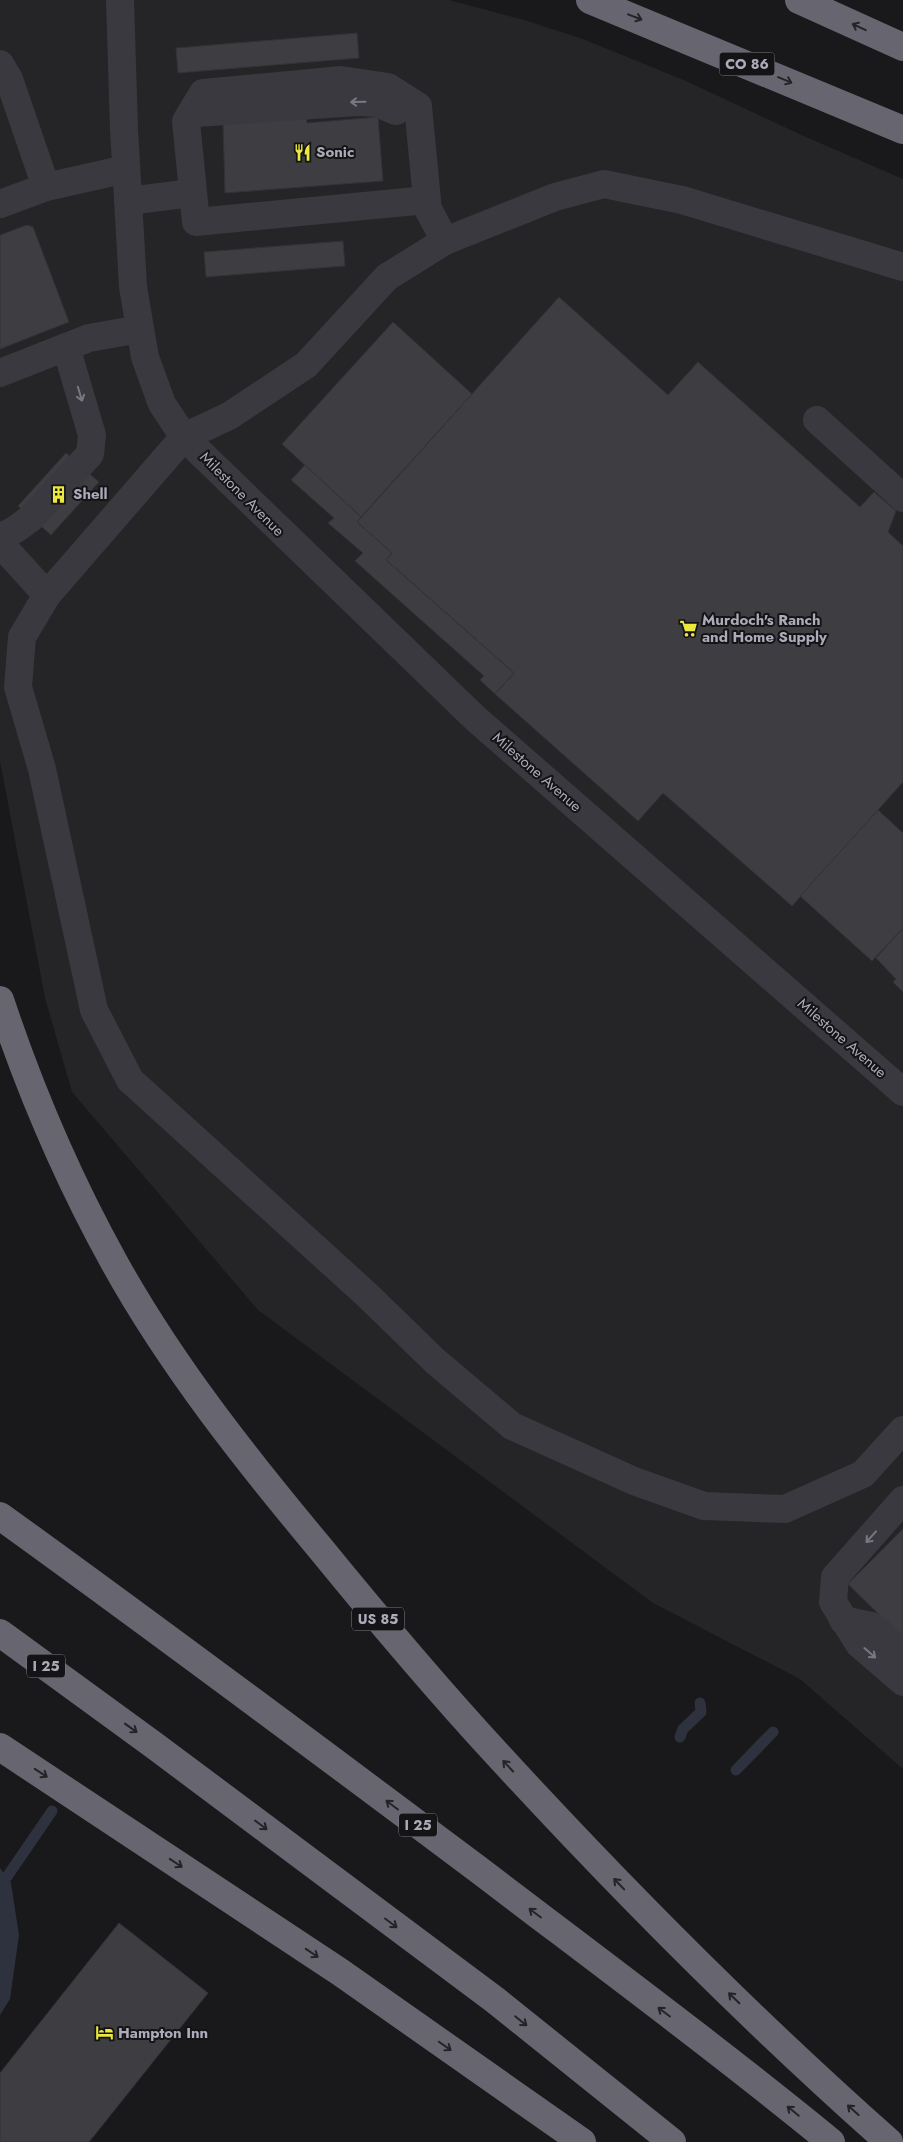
<svg xmlns="http://www.w3.org/2000/svg" width="903" height="2142" viewBox="0 0 903 2142" font-family="Jost,sans-serif">
<rect width="100%" height="100%" fill="#19181a"/>
<!-- built -->
<path fill="#252427" d="M 0,0 L 449,0 L 524,20 L 583,39 L 686,81 L 806,137 L 903,179 L 903,1769 L 800,1679 L 653,1603 L 258,1310 L 72,1092 L 45,998 L 0,761 Z"/>
<!-- water -->
<path fill="#2e323e" d="M 0,1868 L 11,1883 L 19,1935 L 10,1999 L 0,2015 Z"/>
<g fill="none" stroke-linecap="round" stroke-linejoin="round">
<!-- stream -->
<g stroke="#2e323e" stroke-width="11">
<path d="M 680,1737 L 683,1729 L 701,1712 L 700,1703"/>
<path d="M 736,1770 L 773,1732"/>
<path d="M 0,1887 L 52,1811"/>
</g>
</g>
<!-- building -->
<g fill="#3e3d41" stroke="#333236">
<path d="M 357,33 L 359,58 L 178,73 L 176,48 Z"/>
<path d="M 305,110 L 307,123 L 378,117 L 383,181 L 225,193 L 223,123 Z"/>
<path d="M 27,225 L 33,227 L 69,322 L 0,349 L 0,235 Z"/>
<path d="M 343,241 L 345,266 L 206,277 L 204,252 Z"/>
<path d="M 559,297 L 668,395 L 698,362 L 860,507 L 874,492 L 896,511 L 888,532 L 903,546 L 903,782 L 792,906 L 663,793 L 638,821 L 495,694 L 514,673 L 386,560 L 392,553 L 357,522 Z"/>
<path d="M 393,322 L 472,394 L 361,517 L 282,444 Z"/>
<path d="M 66,453 L 99,482 L 51,535 L 18,506 Z"/>
<path d="M 305,465 L 361,517 L 357,522 L 392,553 L 386,560 L 514,673 L 495,694 L 480,680 L 484,676 L 355,561 L 363,553 L 328,523 L 334,518 L 291,480 Z"/>
<path d="M 878,810 L 903,833 L 903,928 L 872,961 L 800,896 Z"/>
<path d="M 903,928 L 903,992 L 893,982 L 896,979 L 876,958 Z"/>
<path d="M 903,1529 L 903,1638 L 848,1584 Z"/>
<path d="M 119,1923 L 208,1993 L 89,2142 L 0,2142 L 0,2073 Z"/>
</g>
<g fill="none" stroke-linecap="round" stroke-linejoin="round">
<!-- minor -->
<g stroke="#3a393f" stroke-width="28">
<path d="M 120,0 L 124,129 L 133,287 L 145,357 L 162,404 L 184,437 L 476,719 L 903,1092"/>
<path d="M 0,64 L 9,79 L 46,187"/>
<path d="M 196,113 L 358,102 L 377,103 L 396,111"/>
<path d="M 427,200 L 196,222 L 186,121 L 203,93 L 341,80 L 388,87 L 418,106 L 427,200 L 427,207 L 445,241"/>
<path d="M 128,201 L 192,193"/>
<path d="M 0,204 L 46,187 L 126,169"/>
<path d="M 0,373 L 89,338 L 140,329"/>
<path d="M 817,420 L 903,498"/>
<path d="M 0,536 L 5,549 L 47,595 L 184,437 L 229,416 L 306,365 L 387,277 L 445,241 L 555,197 L 604,184 L 682,200 L 903,267"/>
<path d="M 1,537 L 16,529 L 31,518 L 90,454 L 92,435 L 66,347"/>
<path d="M 47,595 L 22,637 L 18,687 L 42,769 L 94,1010 L 130,1080 L 366,1294 L 435,1361 L 512,1426 L 634,1481 L 704,1506 L 785,1509 L 863,1474 L 903,1430"/>
<path d="M 903,1500 L 835,1577 L 833,1602 L 859,1644 L 903,1682"/>
<path d="M 843,1620 L 872,1626 L 903,1654"/>
</g>
<!-- highway -->
<g stroke="#666570" stroke-width="28">
<path d="M 590,0 L 903,130"/>
<path d="M 799,0 L 903,47"/>
<path d="M 0,1000 C 30,1090 68,1179 114,1262 C 171,1365 245,1458 320,1548 C 378,1619 436,1688 497,1754 C 622,1890 751,2020 889,2142"/>
<path d="M 0,1516 C 161,1632 320,1751 479,1870 C 597,1960 716,2048 831,2142"/>
<path d="M 0,1633 L 155,1746 L 495,2000 L 672,2142"/>
<path d="M 0,1747 L 340,1972 L 582,2142"/>
</g>
</g>
<!-- one-way arrows -->
<defs><path id="oneway-shaft" d="M-6 0H5M1.5-3L5.5 0L1.5 3" fill="none" stroke-width="1.6" stroke-linecap="round" stroke-linejoin="round" transform="scale(1.25)"/></defs>
<g stroke="#242327">
<use href="#oneway-shaft" transform="translate(635 17) rotate(21)"/>
<use href="#oneway-shaft" transform="translate(859 27) rotate(-155)"/>
<use href="#oneway-shaft" transform="translate(785 80) rotate(23)"/>
<use href="#oneway-shaft" transform="translate(131 1728) rotate(36)"/>
<use href="#oneway-shaft" transform="translate(508 1766) rotate(-133)"/>
<use href="#oneway-shaft" transform="translate(41 1773) rotate(33)"/>
<use href="#oneway-shaft" transform="translate(392 1805) rotate(-143)"/>
<use href="#oneway-shaft" transform="translate(261 1825) rotate(37)"/>
<use href="#oneway-shaft" transform="translate(176 1863) rotate(34)"/>
<use href="#oneway-shaft" transform="translate(619 1884) rotate(-134)"/>
<use href="#oneway-shaft" transform="translate(535 1913) rotate(-143)"/>
<use href="#oneway-shaft" transform="translate(391 1923) rotate(37)"/>
<use href="#oneway-shaft" transform="translate(312 1953) rotate(34)"/>
<use href="#oneway-shaft" transform="translate(734 1998) rotate(-136)"/>
<use href="#oneway-shaft" transform="translate(664 2012) rotate(-143)"/>
<use href="#oneway-shaft" transform="translate(521 2021) rotate(39)"/>
<use href="#oneway-shaft" transform="translate(445 2046) rotate(35)"/>
<use href="#oneway-shaft" transform="translate(853 2110) rotate(-138)"/>
<use href="#oneway-shaft" transform="translate(793 2111) rotate(-141)"/>
</g>
<g stroke="#787882">
<use href="#oneway-shaft" transform="translate(358 102) rotate(179)"/>
<use href="#oneway-shaft" transform="translate(80 394) rotate(73)"/>
<use href="#oneway-shaft" transform="translate(871 1537) rotate(132)"/>
<use href="#oneway-shaft" transform="translate(870 1653) rotate(41)"/>
</g>
<!-- icons -->
<defs>
<symbol id="restaurant-bare" viewBox="-9 -9 18 18"><path d="M-5-6h1v4h1v-4h1v4h1v-4h1v5L-1.5 .5V6h-2V.5L-5-1ZM5-6V6H3V1.5H1.5Q1.5-4 5-6Z" fill="#ece93e" stroke="#141315" stroke-width="2.5" paint-order="stroke"/></symbol>
<symbol id="building-bare" viewBox="-9 -9 18 18"><path d="M-4-6H4V6H1V3H-1V6H-4ZM-2.5-4.3h1.7v1.8h-1.7ZM.8-4.3h1.7v1.8H.8ZM-2.5-1h1.7V.8h-1.7ZM.8-1h1.7V.8H.8Z" fill="#ece93e" stroke="#141315" stroke-width="2.5" paint-order="stroke"/></symbol>
<symbol id="supermarket-bare" viewBox="-9 -9 18 18"><path d="M-6-5.5h2.5l.6 2H6L4.5 2H-2.5L-4.4-4H-6ZM-1.5 3.2a1.3 1.3 0 1 0 .1 0ZM3 3.2a1.3 1.3 0 1 0 .1 0Z" fill="#ece93e" stroke="#141315" stroke-width="2.5" paint-order="stroke"/></symbol>
<symbol id="hotel-bare" viewBox="-9 -9 18 18"><path d="M-6-4.5h1.5V1H6V5H4.5V3h-9V5H-6ZM-4 0a1.8 1.8 0 1 1 3.6 0ZM.5 0V-2.5h3Q6-2.5 6 0Z" fill="#ece93e" stroke="#141315" stroke-width="2.5" paint-order="stroke"/></symbol>
</defs>
<g fill-rule="evenodd">
<use href="#restaurant-bare" x="290" y="140" width="25" height="25"/>
<use href="#building-bare" x="46" y="482" width="25" height="25"/>
<use href="#supermarket-bare" x="676" y="616" width="25" height="25"/>
<use href="#hotel-bare" x="92" y="2020" width="25" height="25"/>
</g>
<g text-anchor="middle" dominant-baseline="central" stroke-width="4" stroke-linejoin="round" paint-order="stroke">
<!-- shield labels -->
<g fill="#141315" stroke="#7e7d88" stroke-width="1">
<rect x="719.5" y="52.5" width="55" height="23" rx="4"/>
<rect x="352" y="1607.5" width="52" height="23" rx="4"/>
<rect x="27" y="1654.5" width="38" height="23" rx="4"/>
<rect x="399" y="1813.5" width="38" height="23" rx="4"/>
</g>
<g font-size="14" font-weight="bold" fill="#ababb9">
<text x="747" y="64">CO 86</text>
<text x="378" y="1619">US 85</text>
<text x="46" y="1666">I 25</text>
<text x="418" y="1825">I 25</text>
</g>
<!-- poi labels -->
<g font-size="15" font-weight="bold" fill="#ababb9" stroke="#141315" text-anchor="start">
<text x="316" y="152">Sonic</text>
<text x="73" y="494">Shell</text>
<text x="702" y="620">Murdoch's Ranch<tspan x="702" dy="17">and Home Supply</tspan></text>
<text x="118" y="2033">Hampton Inn</text>
</g>
<!-- street labels -->
<g font-size="15" fill="#ababb9" stroke="#141315">
<text transform="translate(242 494) rotate(45)">Milestone Avenue</text>
<text transform="translate(537 772) rotate(41)">Milestone Avenue</text>
<text transform="translate(842 1038) rotate(41)">Milestone Avenue</text>
</g>
</g>
</svg>
